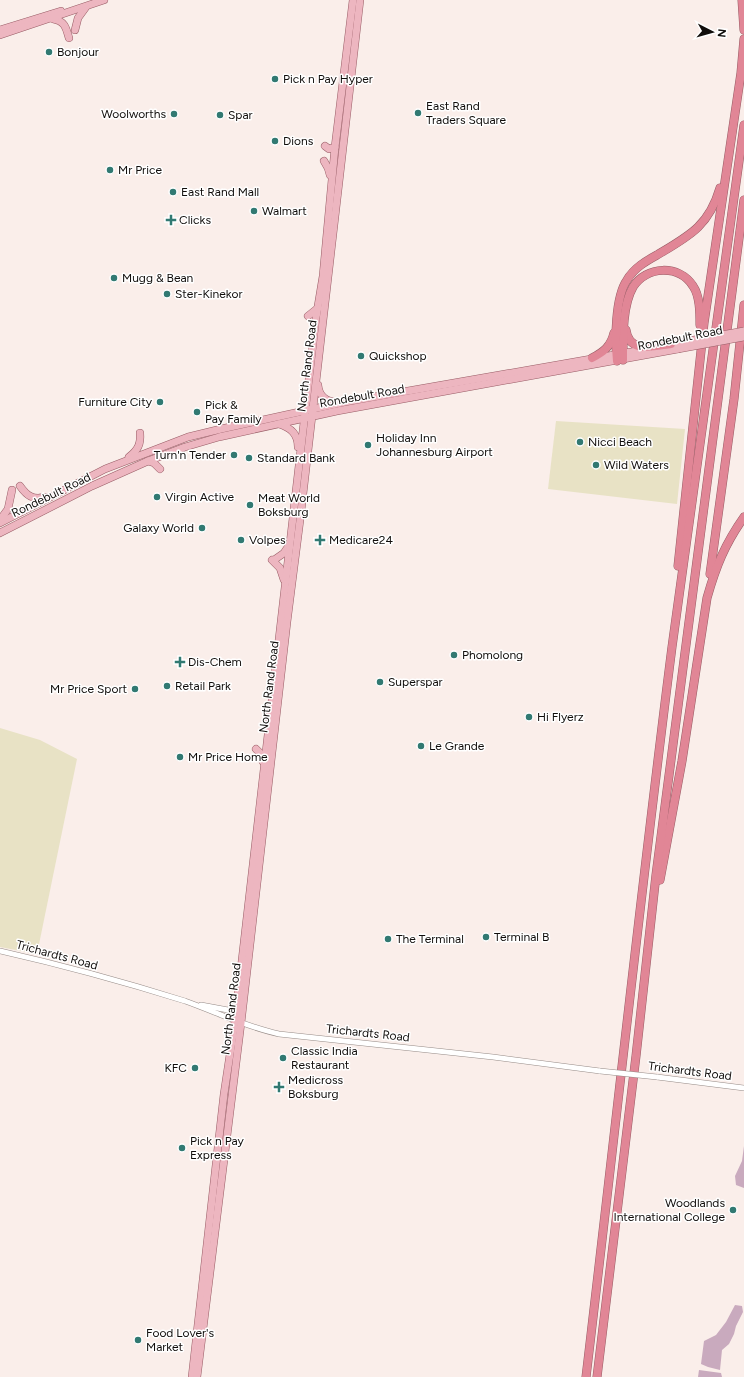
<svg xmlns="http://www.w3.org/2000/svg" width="744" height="1377" viewBox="0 0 744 1377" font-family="Figtree,sans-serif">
<rect width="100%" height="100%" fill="#faeeea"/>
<!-- green -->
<g fill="#e8e2c5">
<path d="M 556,421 L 685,429 L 677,504 L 548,489 Z"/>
<path d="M 0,728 L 40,740 L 77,759 L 37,954 L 0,947 Z"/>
</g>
<!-- water -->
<g fill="#c9aabe">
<path d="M 744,1146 L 744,1188 L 736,1185 L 735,1176 L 742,1161 Z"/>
<path d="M 735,1305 L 742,1306 L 743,1312 L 736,1326 L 734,1334 L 729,1344 L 722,1350 L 720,1370 L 708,1367 L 701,1364 L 704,1341 L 716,1335 L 726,1322 Z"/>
<path d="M 699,1370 L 721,1373 L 722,1377 L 698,1377 Z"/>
</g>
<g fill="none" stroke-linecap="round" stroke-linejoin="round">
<defs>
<g id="minor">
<path d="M 0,951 C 62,965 124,982 185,1001 C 216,1012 246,1027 279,1034 L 493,1057 L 600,1071"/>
<path d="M 201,1005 L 228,1010 L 233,1008 L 237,1002"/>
<path d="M 657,1077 L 744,1088"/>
</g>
<g id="major">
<path d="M 53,19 C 65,21 66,28 69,38"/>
<path d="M 0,30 L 61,11"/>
<path d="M 75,30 L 78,18 L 86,7"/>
<path d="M 0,35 L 104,0"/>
<path d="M 325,146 L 329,149 L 335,147"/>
<path d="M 324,161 L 328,168 L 330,175"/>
<path d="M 308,316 L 318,308"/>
<path d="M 318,385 C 319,396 326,402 338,402"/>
<path d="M 279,424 C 291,428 298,434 298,447"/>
<path d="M 129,457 C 138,450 141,444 140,433"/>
<path d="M 148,461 L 154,463 L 160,469"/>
<path d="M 20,486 C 27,496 33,500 45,497"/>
<path d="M 0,520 L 8,509 L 12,490"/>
<path d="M 0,523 L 105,469 L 188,437 L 221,429 L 345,402 L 648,349"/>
<path d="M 0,533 L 92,486 L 148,461 L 185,447 L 219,437 L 337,411 L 678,349"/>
<path d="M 272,560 L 280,568 L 284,580"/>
<path d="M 274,560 L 284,553 L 288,547"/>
<path d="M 256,749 L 260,753 L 263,762"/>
<path d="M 192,1377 L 224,1094 L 235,1021 L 316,318 L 323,276 L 335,147 L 353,0"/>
<path d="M 197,1377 L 241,1023 L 287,622 L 300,520 L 360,0"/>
</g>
<g id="highway">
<path d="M 742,0 L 744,30"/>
<path d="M 626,330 C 629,354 654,346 671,344"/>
<path d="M 592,358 C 604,352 611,346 614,333"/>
<path d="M 623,360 C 623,339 622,306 633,287 C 646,266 679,264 693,286 C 700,296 700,313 700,325"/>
<path d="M 617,361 C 615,341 615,297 627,280 C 634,268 646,261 657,255 C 689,236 709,226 720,188"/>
<path d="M 678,566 L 704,323 L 741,73 L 744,39"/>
<path d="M 710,574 L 734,399 L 744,305"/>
<path d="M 660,880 L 682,761 L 707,598 C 716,566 725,544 744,517"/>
<path d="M 586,1377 C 615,1133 641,890 672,647 C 695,473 721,299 744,125"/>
<path d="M 597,1377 L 636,1056 L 656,875 L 744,200"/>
</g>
</defs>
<!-- minor casing -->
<use href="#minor" stroke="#968b87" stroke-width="6"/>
<!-- major casing -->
<use href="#major" stroke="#985c65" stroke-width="8"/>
<!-- highway casing -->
<use href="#highway" stroke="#985c65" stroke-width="9"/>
<!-- minor -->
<use href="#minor" stroke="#fff" stroke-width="5"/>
<!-- major -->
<use href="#major" stroke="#edb6c0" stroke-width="7"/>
<!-- highway -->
<use href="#highway" stroke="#e18696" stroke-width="8"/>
<defs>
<path id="minor-bridge" d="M 600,1071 L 657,1077"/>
<g id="major-bridge">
<path d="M 677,343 L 744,331"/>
<path d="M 678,349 L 744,337"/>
</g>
</defs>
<!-- minor-bridge casing -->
<use href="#minor-bridge" stroke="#968b87" stroke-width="6" stroke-linecap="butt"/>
<!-- major-bridge casing -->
<use href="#major-bridge" stroke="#985c65" stroke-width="8" stroke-linecap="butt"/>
<!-- minor-bridge -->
<use href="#minor-bridge" stroke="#fff" stroke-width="5"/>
<!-- major-bridge -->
<use href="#major-bridge" stroke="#edb6c0" stroke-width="7"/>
</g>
<!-- markers -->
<g fill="#317972" stroke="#fff" stroke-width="1.5">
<circle cx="49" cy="52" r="4"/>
<circle cx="275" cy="79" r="4"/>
<circle cx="418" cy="113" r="4"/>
<circle cx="174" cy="114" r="4"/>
<circle cx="220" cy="115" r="4"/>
<circle cx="275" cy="141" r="4"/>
<circle cx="110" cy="170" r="4"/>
<circle cx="173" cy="192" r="4"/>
<circle cx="254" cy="211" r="4"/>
<path d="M169 214h4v4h4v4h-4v4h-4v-4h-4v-4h4z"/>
<circle cx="114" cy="278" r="4"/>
<circle cx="167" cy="294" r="4"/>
<circle cx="361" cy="356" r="4"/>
<circle cx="160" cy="402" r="4"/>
<circle cx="197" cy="412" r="4"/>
<circle cx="580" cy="442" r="4"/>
<circle cx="368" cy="445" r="4"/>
<circle cx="234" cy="455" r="4"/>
<circle cx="249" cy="458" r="4"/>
<circle cx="596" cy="465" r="4"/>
<circle cx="157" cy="497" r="4"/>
<circle cx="250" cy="505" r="4"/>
<circle cx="202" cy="528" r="4"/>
<circle cx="241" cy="540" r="4"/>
<path d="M318 534h4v4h4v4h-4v4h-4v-4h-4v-4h4z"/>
<circle cx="454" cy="655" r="4"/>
<path d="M178 656h4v4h4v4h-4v4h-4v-4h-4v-4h4z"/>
<circle cx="380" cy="682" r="4"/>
<circle cx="167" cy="686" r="4"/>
<circle cx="135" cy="689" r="4"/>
<circle cx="529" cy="717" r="4"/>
<circle cx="421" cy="746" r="4"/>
<circle cx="180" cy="757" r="4"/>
<circle cx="486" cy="937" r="4"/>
<circle cx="388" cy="939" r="4"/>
<circle cx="283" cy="1058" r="4"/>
<circle cx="195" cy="1068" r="4"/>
<path d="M277 1081h4v4h4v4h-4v4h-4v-4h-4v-4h4z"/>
<circle cx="182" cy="1148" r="4"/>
<circle cx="733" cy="1210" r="4"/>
<circle cx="138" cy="1340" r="4"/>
</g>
<g text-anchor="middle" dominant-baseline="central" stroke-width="3" stroke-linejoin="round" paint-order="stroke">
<!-- poi labels -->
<g font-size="12" fill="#100d0b" stroke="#fff" text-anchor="start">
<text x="57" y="52">Bonjour</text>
<text x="283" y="79">Pick n Pay Hyper</text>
<text x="426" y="106">East Rand<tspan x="426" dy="14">Traders Square</tspan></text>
<text x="166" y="114" text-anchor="end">Woolworths</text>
<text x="228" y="115">Spar</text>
<text x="283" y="141">Dions</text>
<text x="118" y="170">Mr Price</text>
<text x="181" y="192">East Rand Mall</text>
<text x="262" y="211">Walmart</text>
<text x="179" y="220">Clicks</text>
<text x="122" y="278">Mugg &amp; Bean</text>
<text x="175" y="294">Ster-Kinekor</text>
<text x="369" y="356">Quickshop</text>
<text x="152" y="402" text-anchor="end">Furniture City</text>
<text x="205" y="405">Pick &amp;<tspan x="205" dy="14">Pay Family</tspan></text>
<text x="376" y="438">Holiday Inn<tspan x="376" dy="14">Johannesburg Airport</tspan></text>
<text x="588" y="442">Nicci Beach</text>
<text x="226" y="455" text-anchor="end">Turn'n Tender</text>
<text x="257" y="458">Standard Bank</text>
<text x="604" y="465">Wild Waters</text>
<text x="165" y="497">Virgin Active</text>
<text x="258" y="498">Meat World<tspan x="258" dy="14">Boksburg</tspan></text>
<text x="194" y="528" text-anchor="end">Galaxy World</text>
<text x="249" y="540">Volpes</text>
<text x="329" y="540">Medicare24</text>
<text x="462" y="655">Phomolong</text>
<text x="188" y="662">Dis-Chem</text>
<text x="388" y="682">Superspar</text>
<text x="175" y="686">Retail Park</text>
<text x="127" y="689" text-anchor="end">Mr Price Sport</text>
<text x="537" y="717">Hi Flyerz</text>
<text x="429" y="746">Le Grande</text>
<text x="188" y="757">Mr Price Home</text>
<text x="494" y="937">Terminal B</text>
<text x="396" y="939">The Terminal</text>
<text x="291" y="1051">Classic India<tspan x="291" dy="14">Restaurant</tspan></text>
<text x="187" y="1068" text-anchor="end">KFC</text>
<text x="288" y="1080">Medicross<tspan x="288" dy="14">Boksburg</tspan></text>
<text x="190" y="1141">Pick n Pay<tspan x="190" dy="14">Express</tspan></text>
<text x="725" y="1203" text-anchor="end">Woodlands<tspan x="725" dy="14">International College</tspan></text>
<text x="146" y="1333">Food Lover's<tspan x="146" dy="14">Market</tspan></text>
</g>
<!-- street labels -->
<g font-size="12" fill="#100d0b" stroke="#fff">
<text transform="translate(680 338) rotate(-11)">Rondebult Road</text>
<text transform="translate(307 366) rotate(-83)">North Rand Road</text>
<text transform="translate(362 396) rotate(-10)">Rondebult Road</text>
<text transform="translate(51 495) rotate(-26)">Rondebult Road</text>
<text transform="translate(269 687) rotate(-83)">North Rand Road</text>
<text transform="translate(57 955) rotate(15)">Trichardts Road</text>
<text transform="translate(231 1009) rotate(-83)">North Rand Road</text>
<text transform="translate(368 1033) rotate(6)">Trichardts Road</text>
<text transform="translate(690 1071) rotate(7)">Trichardts Road</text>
</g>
</g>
<!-- north arrow -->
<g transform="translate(712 32) rotate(96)" stroke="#ffffff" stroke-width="3" paint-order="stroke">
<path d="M0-3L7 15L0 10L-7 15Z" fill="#100d0b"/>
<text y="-6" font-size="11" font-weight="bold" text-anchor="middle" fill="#100d0b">N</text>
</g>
</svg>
